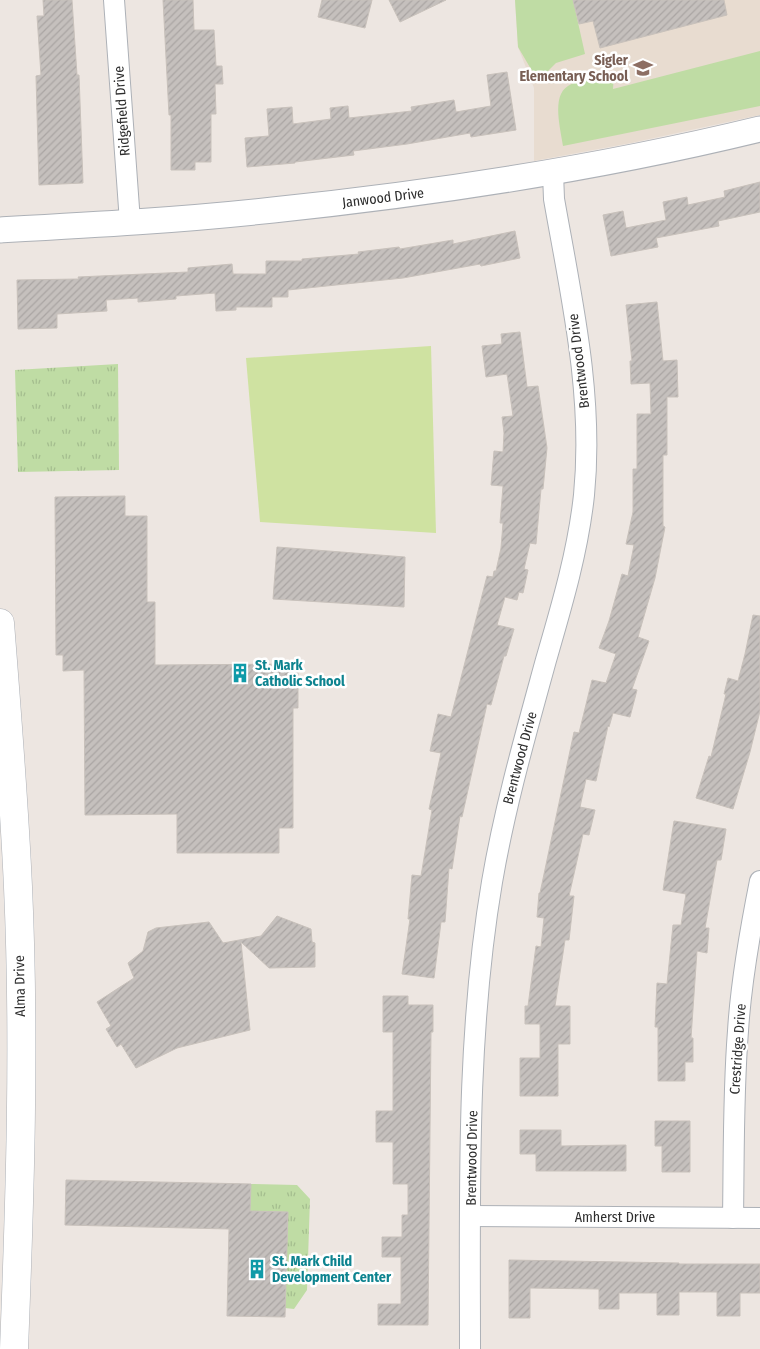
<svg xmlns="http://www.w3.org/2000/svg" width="760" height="1349" viewBox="0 0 760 1349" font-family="'Fira Sans Condensed',sans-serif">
<defs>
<pattern id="park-tufts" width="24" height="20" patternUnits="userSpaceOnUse" patternTransform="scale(1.25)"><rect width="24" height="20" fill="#bfdca4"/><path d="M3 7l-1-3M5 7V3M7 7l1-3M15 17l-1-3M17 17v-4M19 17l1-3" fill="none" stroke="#a4bd8e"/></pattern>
<pattern id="building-hatch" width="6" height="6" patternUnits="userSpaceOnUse" patternTransform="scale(1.25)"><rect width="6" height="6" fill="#c5c0bd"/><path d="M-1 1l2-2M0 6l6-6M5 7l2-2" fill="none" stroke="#aaa5a3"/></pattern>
</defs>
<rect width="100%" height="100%" fill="#ede6e1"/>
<!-- education -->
<path fill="#e8dcd0" d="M 515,0 L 760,0 L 760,115 L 631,143 L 534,161 L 534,88 L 518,47 Z"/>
<!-- grass -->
<g fill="#bfdca4">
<path d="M 515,0 L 573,0 L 585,54 L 556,63 L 538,81 L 518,47 Z"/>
<path d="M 760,51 L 760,106 L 563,146 C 561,130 551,96 568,86 C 576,80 603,76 614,73 L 613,89 Z"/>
</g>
<!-- park -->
<g fill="url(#park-tufts)">
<path d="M 118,364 L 119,470 L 18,472 L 15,370 Z"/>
<path d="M 251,1184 L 297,1185 L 310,1199 L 307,1290 L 294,1309 L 285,1308 L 288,1212 L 250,1211 Z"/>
</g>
<!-- pitch -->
<path fill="#cfe2a1" d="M 431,346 L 436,533 L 260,522 L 246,358 Z"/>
<!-- building -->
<g fill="url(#building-hatch)" stroke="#c8c1bb">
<path d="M 43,0 L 72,0 L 77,75 L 79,75 L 83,183 L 39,185 L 36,76 L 41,75 L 37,16 L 44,16 Z"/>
<path d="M 163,0 L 193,0 L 194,30 L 214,30 L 216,66 L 222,66 L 223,84 L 215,84 L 216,114 L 211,114 L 211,162 L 195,162 L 195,170 L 171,170 L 171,115 L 169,115 Z"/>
<path d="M 322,0 L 372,0 L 365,28 L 318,17 Z"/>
<path d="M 389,0 L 446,0 L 400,22 Z"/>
<path d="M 573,0 L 724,0 L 727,15 L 600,48 L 593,21 L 579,24 Z"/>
<path d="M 507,72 L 516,130 L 471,137 L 470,133 L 407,144 L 353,151 L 354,155 L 295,162 L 295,163 L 247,167 L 245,138 L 269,136 L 267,109 L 292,107 L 293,124 L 331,119 L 330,108 L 348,106 L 349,118 L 412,111 L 411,107 L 454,100 L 456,112 L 491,106 L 487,75 Z"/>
<path d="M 760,182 L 760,212 L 718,221 L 719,226 L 656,238 L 658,247 L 611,256 L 603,215 L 623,211 L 626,228 L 666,220 L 663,202 L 687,197 L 688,205 L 725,197 L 724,191 Z"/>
<path d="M 515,231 L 520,258 L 481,266 L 480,264 L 403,278 L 288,290 L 288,297 L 272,297 L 272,307 L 236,307 L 236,310 L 216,311 L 215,293 L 176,296 L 176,299 L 138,302 L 138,298 L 106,300 L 107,311 L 57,314 L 57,328 L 18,329 L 17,280 L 79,279 L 78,277 L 188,272 L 188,268 L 232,264 L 233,274 L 266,274 L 266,261 L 302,261 L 302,259 L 359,254 L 358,252 L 399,247 L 400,249 L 453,240 L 453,244 Z"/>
<path d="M 657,302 L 663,361 L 677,360 L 678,397 L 667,397 L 667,455 L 663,455 L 663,526 L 665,527 L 655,578 L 638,637 L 649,641 L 632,689 L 637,690 L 630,717 L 613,713 L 609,727 L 608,726 L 596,781 L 586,779 L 580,807 L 595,810 L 589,835 L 583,834 L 569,896 L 574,896 L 569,940 L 565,940 L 555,1006 L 570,1006 L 570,1044 L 558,1044 L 558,1096 L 520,1096 L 520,1058 L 540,1058 L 540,1024 L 525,1024 L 525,1006 L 528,1006 L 536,946 L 541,947 L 544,918 L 537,917 L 539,893 L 540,893 L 574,732 L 579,733 L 592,680 L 606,683 L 616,654 L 599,648 L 609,621 L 622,574 L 628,576 L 634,545 L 626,544 L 633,512 L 633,469 L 637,469 L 637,414 L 651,414 L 650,383 L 631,384 L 630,361 L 632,361 L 626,305 Z"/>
<path d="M 520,332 L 527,387 L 538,386 L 547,448 L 543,489 L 541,489 L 536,544 L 530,543 L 524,569 L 528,570 L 523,593 L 519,592 L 517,600 L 505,597 L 497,625 L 514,629 L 506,656 L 504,656 L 491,705 L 487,704 L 462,817 L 460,816 L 452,869 L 449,868 L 445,922 L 441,922 L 434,978 L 402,974 L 410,919 L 408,919 L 412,875 L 421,876 L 432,810 L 429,809 L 441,753 L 430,751 L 438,714 L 451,717 L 487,576 L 493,577 L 494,571 L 496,571 L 501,548 L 503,523 L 500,523 L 503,486 L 491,485 L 494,451 L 503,452 L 504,433 L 502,417 L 513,416 L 507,374 L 486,377 L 482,346 L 502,344 L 501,334 Z"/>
<path d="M 125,496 L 125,516 L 147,516 L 147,602 L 155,602 L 155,665 L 298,664 L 298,708 L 293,708 L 293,828 L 279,828 L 279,853 L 177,853 L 177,814 L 85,815 L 84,670 L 63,671 L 63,655 L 56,655 L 55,497 Z"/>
<path d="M 277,547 L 405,557 L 404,607 L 273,599 Z"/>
<path d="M 753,615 L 760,616 L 760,711 L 750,752 L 733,809 L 696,798 L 709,756 L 711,757 L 726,694 L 724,694 L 728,678 L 738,681 L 745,654 Z"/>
<path d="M 674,821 L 726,829 L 721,860 L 717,860 L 705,928 L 709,928 L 707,953 L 697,951 L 691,1038 L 693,1038 L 693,1062 L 685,1062 L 685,1081 L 658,1081 L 658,1027 L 655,1027 L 657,983 L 667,984 L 673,925 L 681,925 L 686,894 L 663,890 Z"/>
<path d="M 277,916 L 311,929 L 312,942 L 315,943 L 315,967 L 269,968 L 241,942 L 250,1030 L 177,1048 L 136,1068 L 121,1044 L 117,1047 L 106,1029 L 111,1026 L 97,1002 L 134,978 L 128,963 L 143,951 L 148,932 L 156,928 L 209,922 L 223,943 L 261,936 Z"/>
<path d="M 383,996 L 408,996 L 408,1005 L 433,1005 L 433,1032 L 431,1032 L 428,1325 L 378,1325 L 378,1304 L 401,1304 L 401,1257 L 382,1257 L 382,1237 L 402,1237 L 402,1215 L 408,1215 L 408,1184 L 393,1184 L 393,1142 L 376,1142 L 376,1111 L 393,1111 L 393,1032 L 383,1032 Z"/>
<path d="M 655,1121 L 690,1121 L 690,1172 L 662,1172 L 662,1146 L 655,1146 Z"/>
<path d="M 520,1130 L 561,1130 L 561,1146 L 626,1145 L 626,1171 L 536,1171 L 536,1154 L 520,1154 Z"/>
<path d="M 66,1180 L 251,1184 L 250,1211 L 288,1212 L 285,1317 L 227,1316 L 229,1229 L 65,1225 Z"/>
<path d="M 509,1260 L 679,1263 L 679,1264 L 760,1264 L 760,1293 L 740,1293 L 740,1316 L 717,1316 L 717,1292 L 679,1292 L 679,1315 L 657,1315 L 657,1293 L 619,1293 L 619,1309 L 599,1309 L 599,1289 L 530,1288 L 530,1318 L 509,1318 Z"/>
</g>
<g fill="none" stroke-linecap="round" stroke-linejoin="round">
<defs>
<g id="minor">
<path d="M 114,0 L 130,222"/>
<path d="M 471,1216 L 760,1218"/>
<path d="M 733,1218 C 734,1156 733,1093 738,1031 C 741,981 750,931 760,881"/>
<path d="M 470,1349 C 470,1193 466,1035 492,882 C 505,806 526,733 546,660 C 562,605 578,551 584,495 C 594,395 571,296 554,199 L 553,173"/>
</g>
<path id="tertiary" d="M 0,230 C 91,225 183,220 273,210 C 437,193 600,168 760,129"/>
<path id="secondary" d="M 0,623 C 7,711 14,799 18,887 C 25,1041 20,1196 14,1349"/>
</defs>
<!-- minor casing -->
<use href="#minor" stroke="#adb1b7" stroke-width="22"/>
<!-- tertiary casing -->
<use href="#tertiary" stroke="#adb1b7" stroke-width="27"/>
<!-- secondary casing -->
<use href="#secondary" stroke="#adb1b7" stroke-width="29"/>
<!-- minor -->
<use href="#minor" stroke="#fff" stroke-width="20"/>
<!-- tertiary -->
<use href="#tertiary" stroke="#fff" stroke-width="25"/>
<!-- secondary -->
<use href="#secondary" stroke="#fff" stroke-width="28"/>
</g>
<!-- icons -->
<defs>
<symbol id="school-bare" viewBox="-9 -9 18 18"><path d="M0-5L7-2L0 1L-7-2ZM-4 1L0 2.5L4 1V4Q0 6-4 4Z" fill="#8d6e63" stroke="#fff" stroke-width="2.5" paint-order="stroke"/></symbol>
<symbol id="building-bare" viewBox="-9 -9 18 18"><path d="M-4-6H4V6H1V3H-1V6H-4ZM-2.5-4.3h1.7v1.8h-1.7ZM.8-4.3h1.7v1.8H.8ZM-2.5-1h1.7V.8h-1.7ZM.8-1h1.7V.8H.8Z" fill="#0f9aa8" stroke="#fff" stroke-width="2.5" paint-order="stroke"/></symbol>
</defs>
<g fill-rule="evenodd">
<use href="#school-bare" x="629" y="54" width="28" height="28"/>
<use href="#building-bare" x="226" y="659" width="28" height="28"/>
<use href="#building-bare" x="243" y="1255" width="28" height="28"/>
</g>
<g text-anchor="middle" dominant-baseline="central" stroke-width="5" stroke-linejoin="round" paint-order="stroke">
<!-- education labels -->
<g font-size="14" font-weight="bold" fill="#785e54" stroke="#fff" text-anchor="end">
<text x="628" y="60">Sigler<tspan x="628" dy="16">Elementary School</tspan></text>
</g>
<!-- street labels -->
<g font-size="14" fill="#2d2d2d" stroke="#fff">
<text transform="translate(122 111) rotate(-94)">Ridgefield Drive</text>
<text transform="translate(383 198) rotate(-7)">Janwood Drive</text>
<text transform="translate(579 361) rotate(-97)">Brentwood Drive</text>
<text transform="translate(520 758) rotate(-75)">Brentwood Drive</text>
<text transform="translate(20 986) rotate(-91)">Alma Drive</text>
<text transform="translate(738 1049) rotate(-86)">Crestridge Drive</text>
<text transform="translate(472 1158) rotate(-89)">Brentwood Drive</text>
<text x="615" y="1217">Amherst Drive</text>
</g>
<!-- culture labels -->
<g font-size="14" font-weight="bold" fill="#0d838f" stroke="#fff" text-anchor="start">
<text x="255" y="665">St. Mark<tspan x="255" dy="16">Catholic School</tspan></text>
<text x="272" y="1261">St. Mark Child<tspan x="272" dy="16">Development Center</tspan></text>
</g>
</g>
</svg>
